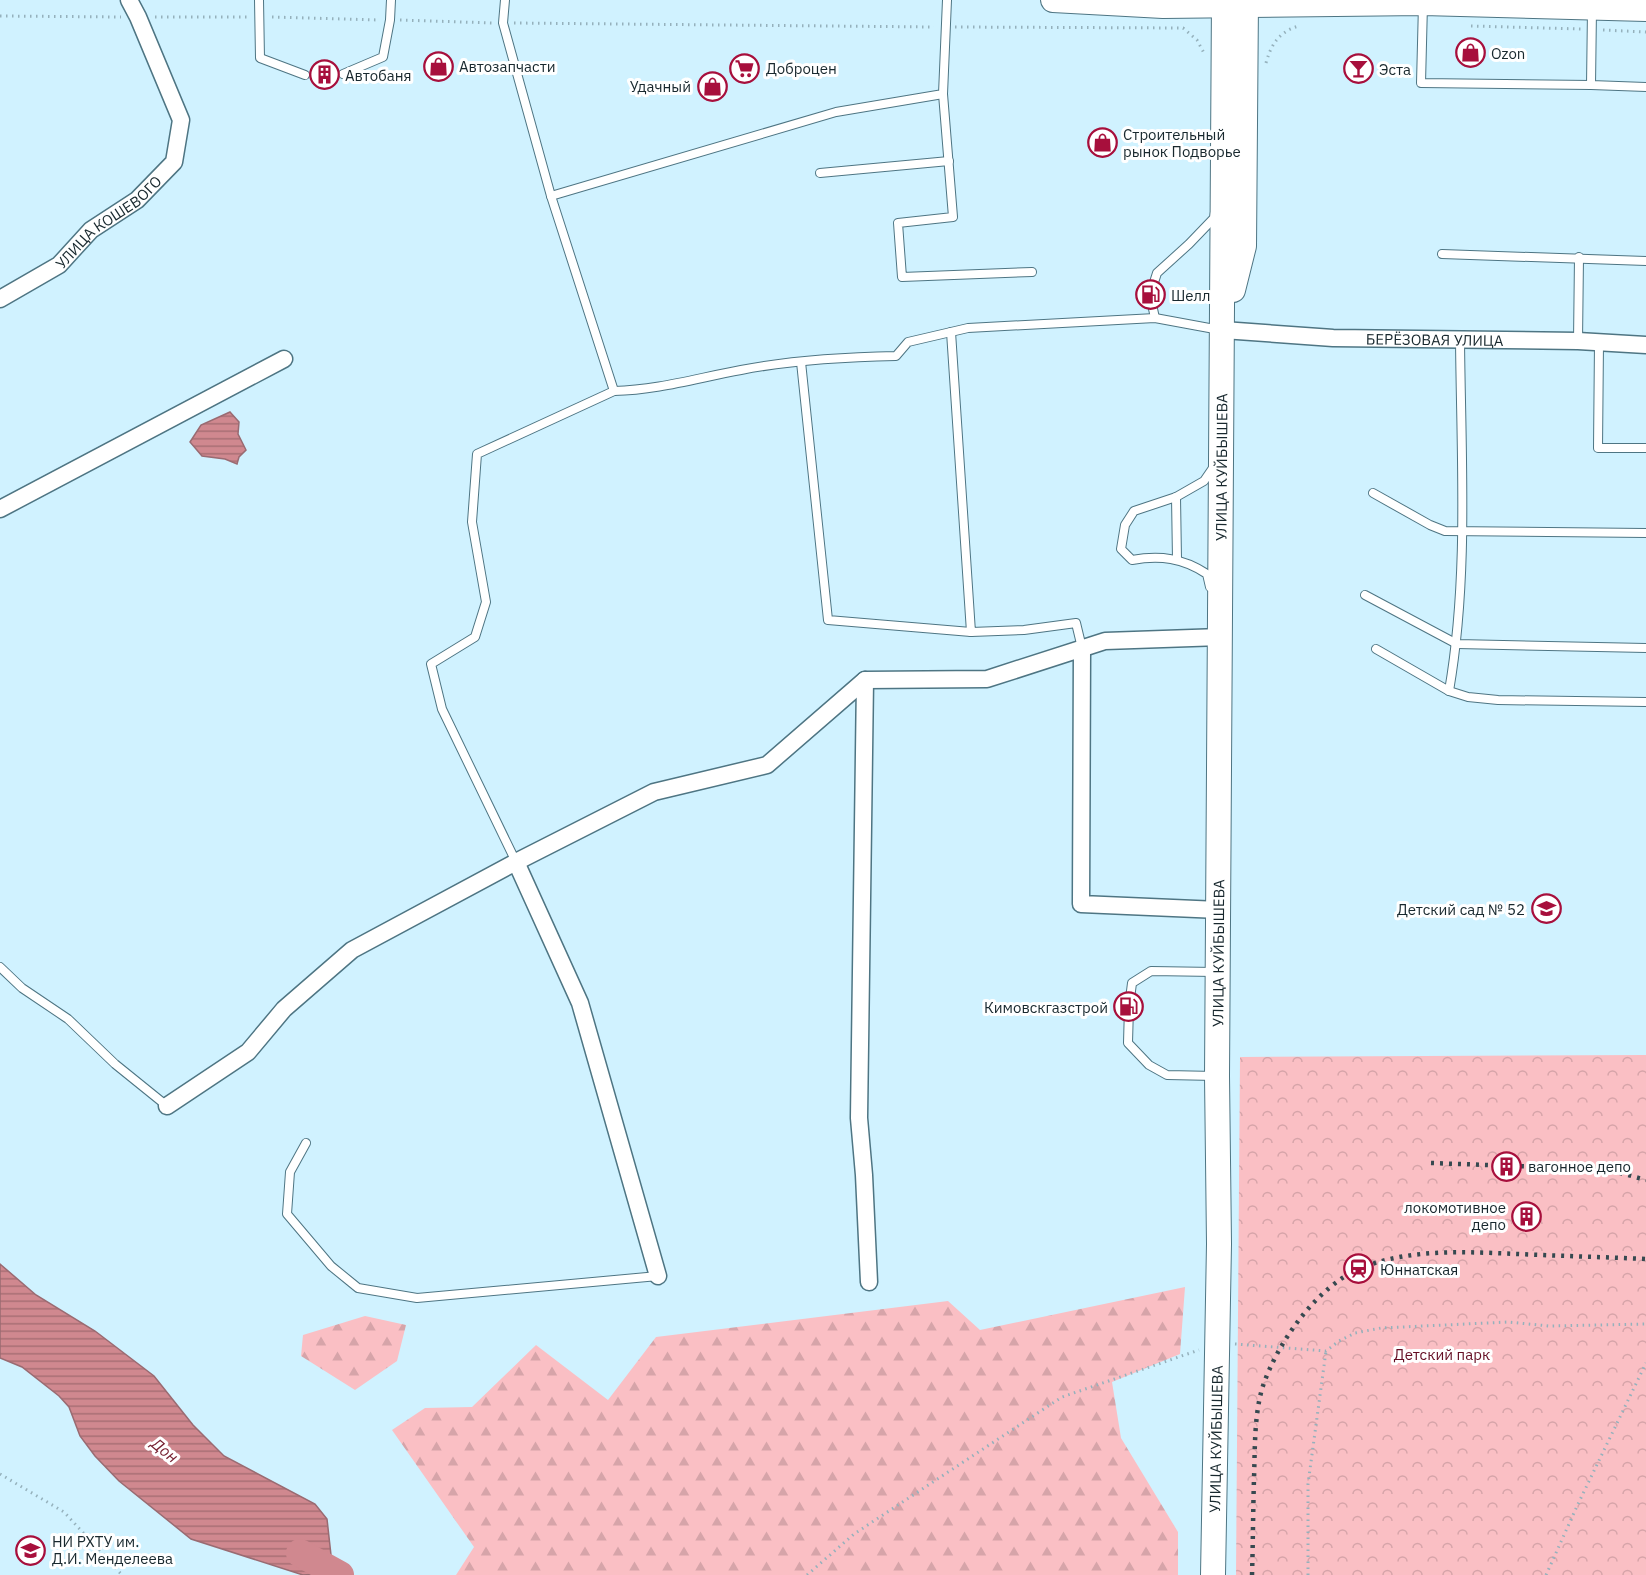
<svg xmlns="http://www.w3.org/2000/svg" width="1646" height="1575" viewBox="0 0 1646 1575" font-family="'IBM Plex Sans',sans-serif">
<defs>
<pattern id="forest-firs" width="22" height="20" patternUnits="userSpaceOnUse" patternTransform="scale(1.5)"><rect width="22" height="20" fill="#fabfc4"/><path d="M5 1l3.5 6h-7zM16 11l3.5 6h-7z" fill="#d6a4a9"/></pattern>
<pattern id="park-crowns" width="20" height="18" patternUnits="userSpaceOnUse" patternTransform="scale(1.5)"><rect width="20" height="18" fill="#fabfc4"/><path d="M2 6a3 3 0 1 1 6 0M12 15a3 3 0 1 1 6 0" fill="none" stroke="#d6a4a9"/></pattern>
<pattern id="water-rules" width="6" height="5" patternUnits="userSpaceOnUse" patternTransform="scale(1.5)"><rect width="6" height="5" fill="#d0888f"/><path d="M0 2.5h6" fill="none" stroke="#a86f75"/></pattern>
</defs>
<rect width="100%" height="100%" fill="#d0f2ff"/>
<!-- forest -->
<g fill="url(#forest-firs)">
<path d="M 1185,1287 L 1180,1354 L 1112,1382 L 1121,1438 L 1178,1532 L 1178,1575 L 456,1575 L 474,1547 L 392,1430 L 425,1408 L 472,1407 L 536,1345 L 608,1400 L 656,1337 L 948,1301 L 980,1330 Z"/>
<path d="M 365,1316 L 406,1325 L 397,1361 L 355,1390 L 301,1356 L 303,1335 Z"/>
</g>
<!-- park -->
<path fill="url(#park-crowns)" d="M 1646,1055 L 1646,1575 L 1236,1575 L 1240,1057 Z"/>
<!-- water -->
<g fill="url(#water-rules)" stroke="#996b72" stroke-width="1.5">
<path d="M 230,412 L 239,422 L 238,434 L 246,450 L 239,457 L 237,464 L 225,459 L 202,456 L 190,442 L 201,425 Z"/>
<path d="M 0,1264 L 36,1295 L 95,1331 L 154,1376 L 193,1425 L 224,1456 L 315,1504 L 327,1519 L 333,1573 L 303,1575 L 191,1539 L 119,1481 L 95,1456 L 80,1436 L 69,1407 L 59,1396 L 22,1367 L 0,1358 Z"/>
</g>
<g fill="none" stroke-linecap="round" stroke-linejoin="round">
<!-- river -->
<path stroke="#d0888f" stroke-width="28" d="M 300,1553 L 340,1575"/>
<defs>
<g id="lane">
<path d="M 259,0 L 260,58 L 305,75"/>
<path d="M 505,0 L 503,23 L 551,196 L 614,391 L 477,454 L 472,522 L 486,602 L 475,637 L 431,664 L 442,709 L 516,862"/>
<path d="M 1423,4 L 1421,83 L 1591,85"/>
<path d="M 1592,9 L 1591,85 L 1646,87"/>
<path d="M 343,74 L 383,57 L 390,20 L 391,0"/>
<path d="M 943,94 L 953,217 L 898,223 L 902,277 L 1032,272"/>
<path d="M 820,173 L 949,161"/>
<path d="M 551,196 L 836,112 L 943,94 L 947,0"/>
<path d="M 1442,254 L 1646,261"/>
<path d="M 1155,318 L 1150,295 L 1157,273 L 1189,244 L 1214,218 L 1215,212"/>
<path d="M 951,332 L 971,632 L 1024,630 L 1076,623 L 1082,648"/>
<path d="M 1578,341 L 1579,257"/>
<path d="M 1599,343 L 1598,448 L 1646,448"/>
<path d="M 801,362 L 828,620 L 971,632"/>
<path d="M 614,391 C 658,390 697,378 741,370 C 792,360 844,357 896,356 L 908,342 L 968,328 L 1155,318 L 1220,330"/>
<path d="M 1373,493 L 1430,525 L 1445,531 L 1646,533"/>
<path d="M 1176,497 L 1177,559"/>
<path d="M 1210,587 L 1207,574 C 1183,558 1160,555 1132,560 L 1121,549 L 1125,525 L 1134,511 L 1176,497 L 1204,481 L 1215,465"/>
<path d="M 1365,595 L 1457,644 L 1646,648"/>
<path d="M 1376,649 L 1449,691 L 1468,697 L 1498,700 L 1646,702"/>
<path d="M 1449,691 C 1469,576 1461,456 1460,339"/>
<path d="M 0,967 L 22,988 L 68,1019 L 115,1064 L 167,1106"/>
<path d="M 1215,1076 L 1167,1075 L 1149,1065 L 1128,1043 L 1129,1007 L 1132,983 L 1151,971 L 1215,972"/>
<path d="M 306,1143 L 290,1172 L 287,1214 L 331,1266 L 358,1288 L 417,1298 L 658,1276"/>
</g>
<g id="street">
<path id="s1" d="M 0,299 L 59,265 L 91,230 L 137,200 L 174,162 L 181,120 L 138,17 L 129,0"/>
<path id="s2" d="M 1223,330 L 1333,338 L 1578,341 L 1646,345"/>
<path d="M 0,509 L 284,359"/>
<path d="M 1082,648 L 1081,904 L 1219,910"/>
<path d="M 865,680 L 859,1118 L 864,1175 L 869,1282"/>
<path d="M 516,862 L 580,1003 L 658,1276"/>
<path d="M 167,1106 L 248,1052 L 284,1009 L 352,950 L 516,862 L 654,792 L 767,765 L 865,680 L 987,679 L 1105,641 L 1221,637"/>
</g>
<g id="secondary">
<path d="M 1053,0 L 1163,6 L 1423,3 L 1646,9"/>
<path d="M 1233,290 L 1244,246 L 1246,0"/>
<path id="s3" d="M 1213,1575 L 1219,1244 L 1217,1076 L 1224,0"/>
</g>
</defs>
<!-- lane casing -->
<use href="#lane" stroke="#4e7583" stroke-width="10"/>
<!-- street casing -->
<use href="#street" stroke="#4e7583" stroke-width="19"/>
<!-- secondary casing -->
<use href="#secondary" stroke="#4e7583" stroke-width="26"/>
<!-- path -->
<g stroke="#95b1bc" stroke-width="3" stroke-dasharray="1.5 4.5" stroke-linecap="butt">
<path d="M 0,16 L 121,17"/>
<path d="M 155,17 L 250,17"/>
<path d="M 272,17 L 379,20"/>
<path d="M 400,20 L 493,23"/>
<path d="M 514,23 L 934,27"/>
<path d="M 1471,26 L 1581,29"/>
<path d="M 955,27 L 1183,28 L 1197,40 L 1204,53"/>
<path d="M 1603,30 L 1646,32"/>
<path d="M 1266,63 C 1271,44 1280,31 1299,26"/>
<path d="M 1235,1344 L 1326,1351 L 1339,1341 L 1355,1333 L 1381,1328 L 1508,1322 L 1549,1326 L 1646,1324"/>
<path d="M 0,1474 L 64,1512 L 122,1575"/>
<path d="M 807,1575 L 854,1534 L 1062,1397 L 1199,1350"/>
<path d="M 1308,1575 L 1308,1484 L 1326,1351"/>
<path d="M 1546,1575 L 1578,1504 L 1646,1363"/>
</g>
<!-- lane -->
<use href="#lane" stroke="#fff" stroke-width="8"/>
<!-- street -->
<use href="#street" stroke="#fff" stroke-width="16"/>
<!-- secondary -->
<use href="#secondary" stroke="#fff" stroke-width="24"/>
<!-- rail -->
<g stroke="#364950" stroke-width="4.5" stroke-dasharray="3 6" stroke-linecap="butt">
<path d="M 1431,1163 L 1573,1168 L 1617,1172 L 1646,1180"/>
<path d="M 1252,1575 C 1253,1543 1253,1511 1254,1479 C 1255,1450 1254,1417 1262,1389 C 1276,1344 1317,1286 1361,1268 C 1411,1248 1466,1252 1518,1254 C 1561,1256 1603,1257 1646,1259"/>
</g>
</g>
<!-- icons -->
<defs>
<symbol id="shop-ring" viewBox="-11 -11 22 22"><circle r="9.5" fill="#fff" stroke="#a70f3c" stroke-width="1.5"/><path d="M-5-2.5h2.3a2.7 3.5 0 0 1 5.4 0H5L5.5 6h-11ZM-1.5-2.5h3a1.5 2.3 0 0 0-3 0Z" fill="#a70f3c"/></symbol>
<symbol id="supermarket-ring" viewBox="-11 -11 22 22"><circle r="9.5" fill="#fff" stroke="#a70f3c" stroke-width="1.5"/><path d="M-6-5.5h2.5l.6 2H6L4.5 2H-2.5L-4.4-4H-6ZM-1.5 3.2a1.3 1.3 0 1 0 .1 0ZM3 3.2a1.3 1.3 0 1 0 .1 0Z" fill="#a70f3c"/></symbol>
<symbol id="bar-ring" viewBox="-11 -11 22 22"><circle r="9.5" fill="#fff" stroke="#a70f3c" stroke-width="1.5"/><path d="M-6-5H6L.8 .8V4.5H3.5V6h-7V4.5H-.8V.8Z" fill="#a70f3c"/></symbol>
<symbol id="building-ring" viewBox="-11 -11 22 22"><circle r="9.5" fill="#fff" stroke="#a70f3c" stroke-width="1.5"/><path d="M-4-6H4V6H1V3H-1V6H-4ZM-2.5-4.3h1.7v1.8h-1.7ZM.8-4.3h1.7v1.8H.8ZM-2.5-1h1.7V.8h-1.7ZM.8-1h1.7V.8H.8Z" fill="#a70f3c"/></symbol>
<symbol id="fuel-ring" viewBox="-11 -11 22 22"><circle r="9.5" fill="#fff" stroke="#a70f3c" stroke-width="1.5"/><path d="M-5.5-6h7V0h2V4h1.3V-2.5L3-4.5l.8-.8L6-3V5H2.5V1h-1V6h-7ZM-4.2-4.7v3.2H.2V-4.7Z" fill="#a70f3c"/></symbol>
<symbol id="school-ring" viewBox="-11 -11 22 22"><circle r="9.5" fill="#fff" stroke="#a70f3c" stroke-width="1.5"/><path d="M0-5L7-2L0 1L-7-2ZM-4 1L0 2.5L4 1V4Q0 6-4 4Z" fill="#a70f3c"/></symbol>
<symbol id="station-ring" viewBox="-11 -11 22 22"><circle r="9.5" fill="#fff" stroke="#a70f3c" stroke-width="1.5"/><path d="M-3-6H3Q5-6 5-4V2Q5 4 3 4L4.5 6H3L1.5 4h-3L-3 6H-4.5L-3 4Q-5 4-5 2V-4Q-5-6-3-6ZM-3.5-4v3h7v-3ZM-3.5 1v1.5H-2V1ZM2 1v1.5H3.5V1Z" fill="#a70f3c"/></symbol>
<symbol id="university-ring" viewBox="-11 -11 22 22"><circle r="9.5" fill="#fff" stroke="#a70f3c" stroke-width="1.5"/><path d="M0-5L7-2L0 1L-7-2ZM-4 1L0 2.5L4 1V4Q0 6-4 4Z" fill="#a70f3c"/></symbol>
</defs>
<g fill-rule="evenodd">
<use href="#shop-ring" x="1454" y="36" width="33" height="33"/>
<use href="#shop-ring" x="422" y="50" width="33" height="33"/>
<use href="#supermarket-ring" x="728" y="52" width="33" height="33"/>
<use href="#bar-ring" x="1342" y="52" width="33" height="33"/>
<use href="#building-ring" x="308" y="58" width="33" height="33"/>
<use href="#shop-ring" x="696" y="70" width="33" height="33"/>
<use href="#shop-ring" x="1086" y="126" width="33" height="33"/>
<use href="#fuel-ring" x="1134" y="278" width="33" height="33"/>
<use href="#school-ring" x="1530" y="892" width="33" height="33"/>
<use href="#fuel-ring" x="1112" y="990" width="33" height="33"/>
<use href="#building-ring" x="1490" y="1150" width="33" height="33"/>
<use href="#building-ring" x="1510" y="1200" width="33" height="33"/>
<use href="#station-ring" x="1342" y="1252" width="33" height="33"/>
<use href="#university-ring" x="14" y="1534" width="33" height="33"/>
</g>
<g text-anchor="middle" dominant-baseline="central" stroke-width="6" stroke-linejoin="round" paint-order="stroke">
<!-- poi labels -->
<g font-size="15" fill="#18282e" stroke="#fff" text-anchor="start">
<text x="1491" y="53">Ozon</text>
<text x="459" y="66">Автозапчасти</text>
<text x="766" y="68">Доброцен</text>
<text x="1379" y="69">Эста</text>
<text x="345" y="75">Автобаня</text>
<text x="691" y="86" text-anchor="end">Удачный</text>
<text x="1123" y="134">Строительный<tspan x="1123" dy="17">рынок Подворье</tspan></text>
<text x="1171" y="295">Шелл</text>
<text x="1525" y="909" text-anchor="end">Детский сад № 52</text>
<text x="1108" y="1007" text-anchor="end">Кимовскгазстрой</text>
<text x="1528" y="1166">вагонное депо</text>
<text x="1506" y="1207" text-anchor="end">локомотивное<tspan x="1506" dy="17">депо</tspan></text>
<text x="1380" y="1269">Юннатская</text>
<text x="52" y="1541">НИ РХТУ им.<tspan x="52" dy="17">Д.И. Менделеева</tspan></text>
</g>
<!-- street labels -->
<g font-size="15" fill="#18282e" stroke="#fff">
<text stroke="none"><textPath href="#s1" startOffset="134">УЛИЦА КОШЕВОГО</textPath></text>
<text stroke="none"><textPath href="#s2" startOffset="212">БЕРЁЗОВАЯ УЛИЦА</textPath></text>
<text stroke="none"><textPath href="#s3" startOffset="1108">УЛИЦА КУЙБЫШЕВА</textPath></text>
<text stroke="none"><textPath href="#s3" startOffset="622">УЛИЦА КУЙБЫШЕВА</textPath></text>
<text stroke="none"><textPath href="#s3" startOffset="136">УЛИЦА КУЙБЫШЕВА</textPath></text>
</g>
<!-- park labels -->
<g font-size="15" fill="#640d23" stroke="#fff">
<text x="1442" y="1354">Детский парк</text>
</g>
<!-- water labels -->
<g font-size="16" font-style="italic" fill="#772232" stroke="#fff">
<text transform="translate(165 1450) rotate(39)">Дон</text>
</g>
</g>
</svg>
